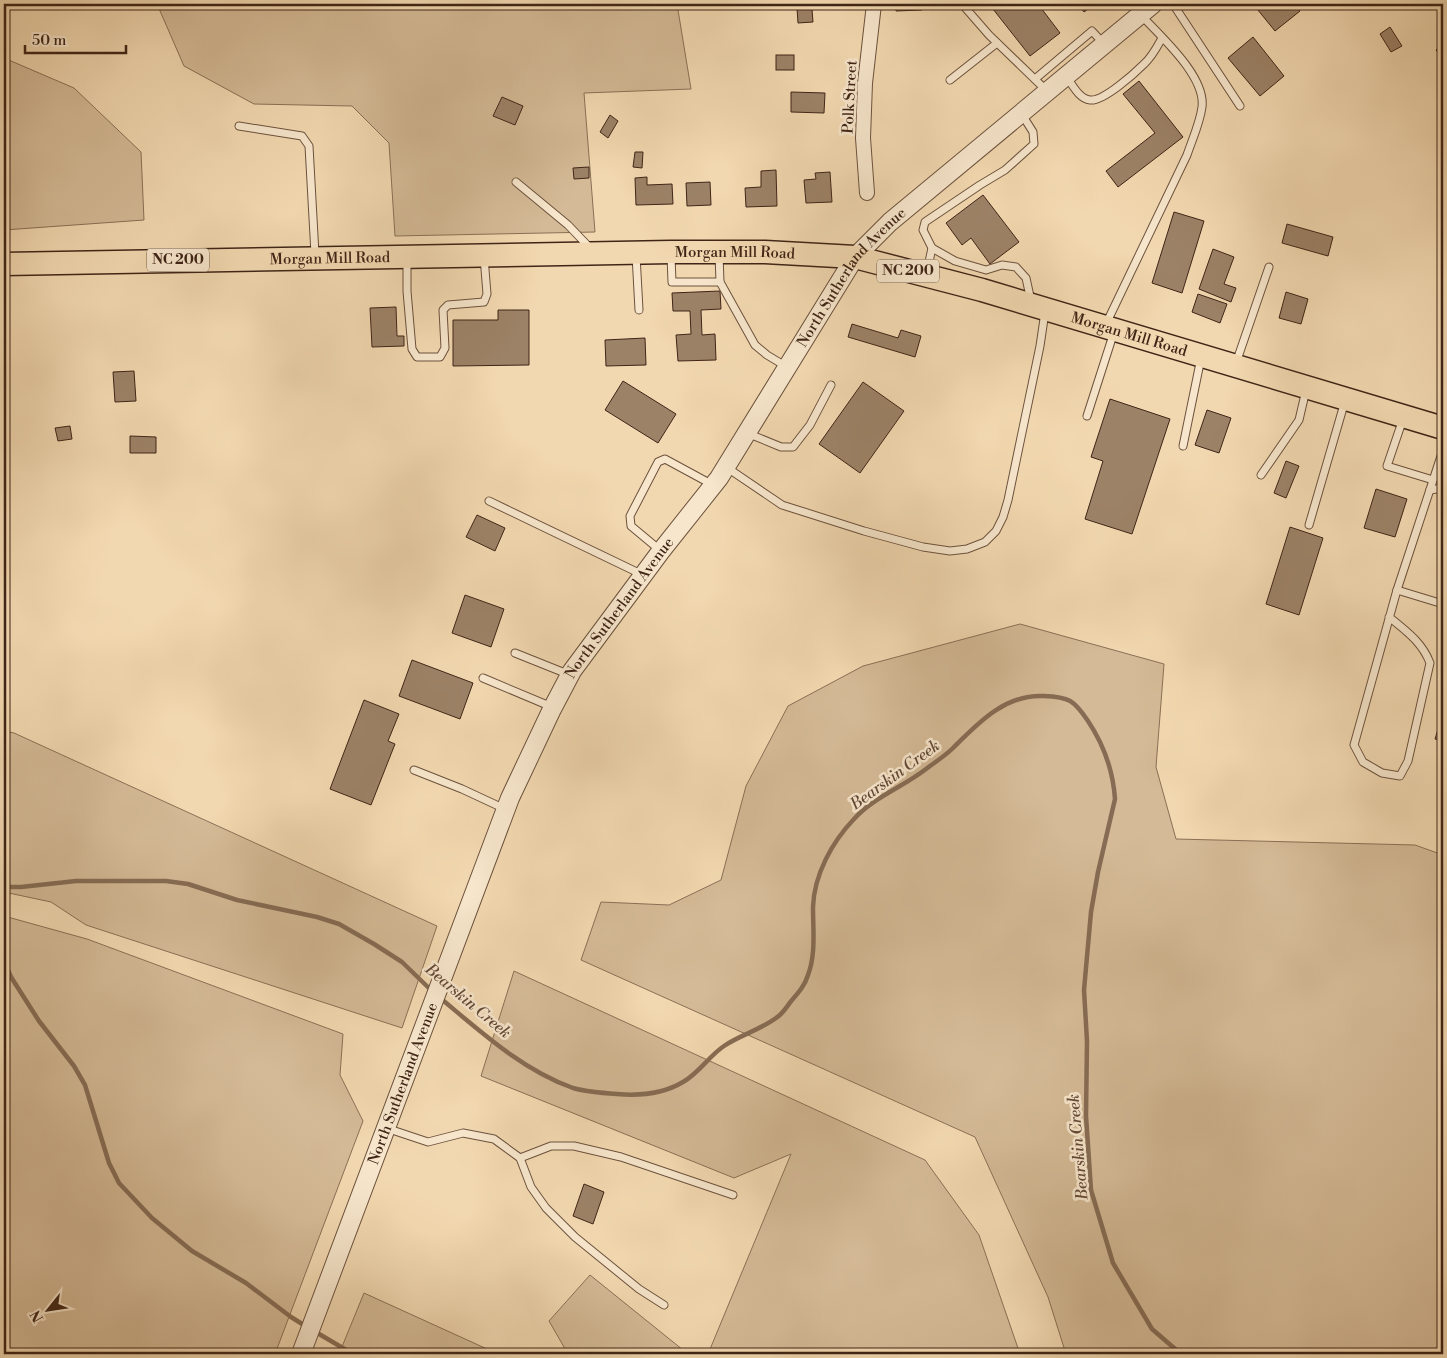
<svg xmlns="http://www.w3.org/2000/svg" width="1447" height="1358" viewBox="0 0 1447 1358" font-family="'Libre Bodoni',serif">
<rect width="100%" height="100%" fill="#f2d8b0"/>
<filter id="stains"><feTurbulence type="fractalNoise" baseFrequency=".004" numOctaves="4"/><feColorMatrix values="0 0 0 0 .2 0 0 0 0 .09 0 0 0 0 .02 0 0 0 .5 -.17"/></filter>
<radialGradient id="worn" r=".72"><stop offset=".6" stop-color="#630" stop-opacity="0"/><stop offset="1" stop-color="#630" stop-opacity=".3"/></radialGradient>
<!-- green -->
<g fill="#d4ba96" stroke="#8a7056">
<path d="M 157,4 L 677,4 L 691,89 L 584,93 L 595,232 L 395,236 L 389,143 L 352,106 L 254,104 L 184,66 Z"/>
<path d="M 4,58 L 74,88 L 141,152 L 144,220 L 4,230 Z"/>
<path d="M 1020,624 L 1164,664 L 1156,767 L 1176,839 L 1415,845 L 1443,855 L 1443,1354 L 1066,1354 L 1048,1297 L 975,1137 L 581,960 L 601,902 L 669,905 L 721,880 L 746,786 L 788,706 L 863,666 Z"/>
<path d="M 4,731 L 14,733 L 437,926 L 402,1028 L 86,925 L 51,902 L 4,892 Z"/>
<path d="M 4,916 L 87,939 L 343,1034 L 340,1075 L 363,1121 L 275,1354 L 4,1354 Z"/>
<path d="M 514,971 L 925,1160 L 979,1235 L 1020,1354 L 708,1354 L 791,1154 L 734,1178 L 481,1076 Z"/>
<path d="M 590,1275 L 688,1354 L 568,1354 L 549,1321 Z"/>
<path d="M 364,1293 L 498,1354 L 339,1354 Z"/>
</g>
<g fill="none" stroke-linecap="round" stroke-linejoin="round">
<!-- stream -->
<g stroke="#866c54" stroke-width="4.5">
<path d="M 4,887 L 21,887 L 76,881 L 166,881 L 188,884 L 237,900 L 317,917 L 339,924 L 374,944 L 402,962 L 433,992"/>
<path d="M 4,960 L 11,977 L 39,1021 L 74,1066 L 85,1085 L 109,1163 L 119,1183 L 152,1218 L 192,1251 L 246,1283 L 291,1317 L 307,1327"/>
<path d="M 439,997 C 480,1031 522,1070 573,1088 C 587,1092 602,1093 617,1094 C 640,1096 663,1094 683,1082 C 699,1073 709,1056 724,1046 C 740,1035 760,1030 776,1018 C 783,1014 787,1006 792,1000 C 799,992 805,985 808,975 C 816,954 813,930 813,907 C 814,875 832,842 854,819 C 874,797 903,787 926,769 C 935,762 945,756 953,748 C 978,723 1005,694 1044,696 C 1069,697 1074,700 1088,721 C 1104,745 1113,770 1115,799 L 1098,872 L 1091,912 L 1084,990 L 1087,1041 L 1086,1116 L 1091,1190 L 1113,1263 L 1152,1329 L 1181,1354"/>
<path d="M 314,1331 L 353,1354"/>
</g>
</g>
<!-- building -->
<g fill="#9c8267" stroke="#3f2517">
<path d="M 786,4 L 815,4 L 816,9 L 812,10 L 813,22 L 798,23 L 797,8 L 786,9 Z"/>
<path d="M 896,4 L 922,4 L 922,10 L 896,11 Z"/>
<path d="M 989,4 L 1038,4 L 1060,33 L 1030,56 Z"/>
<path d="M 1078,4 L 1095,4 L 1084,12 Z"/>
<path d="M 1253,4 L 1294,4 L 1300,11 L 1275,31 Z"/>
<path d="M 1390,27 L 1402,46 L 1391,52 L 1380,34 Z"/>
<path d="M 1253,37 L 1284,76 L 1260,96 L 1228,58 Z"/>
<path d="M 1443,44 L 1443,59 L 1436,50 Z"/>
<rect x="776" y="55" width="18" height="15"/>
<path d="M 1139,81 L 1183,137 L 1118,187 L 1106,171 L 1155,133 L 1123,94 Z"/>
<path d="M 791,92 L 825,93 L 824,113 L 791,112 Z"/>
<path d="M 502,97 L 523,106 L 515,125 L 493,116 Z"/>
<path d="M 610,115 L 618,121 L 608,138 L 600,132 Z"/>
<path d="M 635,152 L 643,152 L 642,168 L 633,167 Z"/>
<path d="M 589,167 L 589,178 L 574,179 L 573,168 Z"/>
<path d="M 776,170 L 777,206 L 746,207 L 745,188 L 761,187 L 761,171 Z"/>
<path d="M 830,172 L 832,202 L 806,203 L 804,180 L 816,179 L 815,173 Z"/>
<path d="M 647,177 L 647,185 L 672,184 L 673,204 L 636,205 L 635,178 Z"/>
<path d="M 710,182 L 711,205 L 687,206 L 686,183 Z"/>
<path d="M 983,195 L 1019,242 L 990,264 L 971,238 L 962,245 L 946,223 Z"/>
<path d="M 1174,212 L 1204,221 L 1182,293 L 1152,283 Z"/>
<path d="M 1287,224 L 1333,237 L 1328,256 L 1282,243 Z"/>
<path d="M 1213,249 L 1234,257 L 1224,284 L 1236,288 L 1231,302 L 1199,289 Z"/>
<path d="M 720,291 L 721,309 L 701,310 L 702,335 L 715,334 L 716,360 L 678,361 L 676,335 L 691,334 L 690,311 L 673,311 L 672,293 Z"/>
<path d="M 1286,292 L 1308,299 L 1301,324 L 1279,318 Z"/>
<path d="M 1198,294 L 1227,304 L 1220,323 L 1192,312 Z"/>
<path d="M 396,307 L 397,336 L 404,336 L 404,346 L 372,347 L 370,308 Z"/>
<path d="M 498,310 L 529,310 L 529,365 L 453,366 L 453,320 L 498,320 Z"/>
<path d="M 852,324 L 898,338 L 901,330 L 921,336 L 915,357 L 848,337 Z"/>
<path d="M 645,338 L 646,365 L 606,366 L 605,340 Z"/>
<path d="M 134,371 L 136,401 L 115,402 L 113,372 Z"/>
<path d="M 623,381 L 676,414 L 658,443 L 605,410 Z"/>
<path d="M 863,382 L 904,411 L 860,473 L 819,444 Z"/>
<path d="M 1110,399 L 1170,419 L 1132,534 L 1085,519 L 1103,461 L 1091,457 Z"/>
<path d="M 1207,410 L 1231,418 L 1219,453 L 1195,445 Z"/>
<path d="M 70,426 L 72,439 L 58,441 L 55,428 Z"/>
<path d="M 130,436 L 156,437 L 156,453 L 130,453 Z"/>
<path d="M 1286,461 L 1299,466 L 1286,498 L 1274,493 Z"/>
<path d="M 1376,489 L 1407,499 L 1395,537 L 1364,528 Z"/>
<path d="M 477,515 L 505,528 L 495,551 L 466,537 Z"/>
<path d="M 1290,527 L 1323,538 L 1299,615 L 1266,604 Z"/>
<path d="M 465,595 L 504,609 L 491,647 L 452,633 Z"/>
<path d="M 412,660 L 473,683 L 460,719 L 399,696 Z"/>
<path d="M 364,700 L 399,714 L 388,741 L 395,744 L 371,805 L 330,789 Z"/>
<path d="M 1443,713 L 1443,741 L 1435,739 Z"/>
<path d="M 584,1184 L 604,1192 L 593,1224 L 573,1216 Z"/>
</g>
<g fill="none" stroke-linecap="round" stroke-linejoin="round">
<defs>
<g id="service">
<path d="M 962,4 L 989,35 L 1047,91"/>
<path d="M 1173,4 L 1240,106"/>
<path d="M 1066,76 C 1072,84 1079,99 1090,100 C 1103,102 1135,73 1144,64 C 1152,57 1157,47 1162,38"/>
<path d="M 1035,79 L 1092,31 L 1104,44"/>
<path d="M 950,80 L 997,43"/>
<path d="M 1021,113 L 1033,132 L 1034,144 L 1005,170 L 980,185 L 925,222 L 923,230 L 932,248 L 955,261 L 986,270 L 1002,265 L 1016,267 L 1026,278 L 1031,301"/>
<path d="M 239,126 L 302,136 L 309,146 L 315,254"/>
<path d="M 516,182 L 568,225 L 590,248"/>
<path d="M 719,254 L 720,282 L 755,345 L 767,355 L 787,367"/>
<path d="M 636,255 L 639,310"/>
<path d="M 671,256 L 672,282 L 720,282"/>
<path d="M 407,259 L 407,291 L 412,349 L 417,357 L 440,357 L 445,348 L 443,310 L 448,305 L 484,302 L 487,294 L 484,257"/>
<path d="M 927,271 L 932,248"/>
<path d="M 1106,324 L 1187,155 C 1192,140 1200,123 1202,107 C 1206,76 1160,36 1140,14"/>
<path d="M 1236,363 L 1269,267"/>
<path d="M 1087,416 L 1114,332"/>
<path d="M 1403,419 L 1387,466 L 1433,480"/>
<path d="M 747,433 L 781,447 L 793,447 L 810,425 L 831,385"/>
<path d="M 1183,446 L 1201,358"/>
<path d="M 726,467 L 782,505 L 864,531 L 923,547 L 950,551 L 967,549 L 985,542 L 996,531 L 1003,517 L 1008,500 L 1040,346 L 1045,312"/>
<path d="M 1261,475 L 1299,420 L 1306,390"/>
<path d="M 1430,490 L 1443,488"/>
<path d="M 489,501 L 643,575"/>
<path d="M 1309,525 L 1345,401"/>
<path d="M 661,551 L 631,526 L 630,516 L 658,462 L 665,459 L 713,485"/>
<path d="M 1397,590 L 1443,604"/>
<path d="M 1389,617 C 1406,631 1422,642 1430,663 L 1408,761 L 1400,776 L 1382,773 L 1363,762 L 1354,745 L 1397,590 L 1443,450"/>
<path d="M 515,653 L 570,675"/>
<path d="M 483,678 L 552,707"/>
<path d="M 414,770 L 462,789 L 505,809"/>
<path d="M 386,1128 L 428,1142 L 463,1133 L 494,1139 L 520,1158 L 531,1187 L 546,1208 L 575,1237 L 639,1289 L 664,1305"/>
<path d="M 520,1158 L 551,1146 L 574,1146 L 621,1157 L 733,1195"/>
</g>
<path id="minor" d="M 867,193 L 863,138 L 865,83 L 874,4"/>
<g id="tertiary">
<path id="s1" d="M 301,1354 L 510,798 L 552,709 L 572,671 L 661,551 L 719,478 L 855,257 L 890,222 L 1153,4"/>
</g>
<g id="primary">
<path id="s2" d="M 4,264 L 671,252 L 765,252 L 855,257 L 982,290 L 1443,428"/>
</g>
</defs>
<!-- service casing -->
<use href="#service" stroke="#6c523d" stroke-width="9"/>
<!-- minor casing -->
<use href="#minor" stroke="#6c523d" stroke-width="16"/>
<!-- tertiary casing -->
<use href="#tertiary" stroke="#6c523d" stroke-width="20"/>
<!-- primary casing -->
<use href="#primary" stroke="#3f2517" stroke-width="25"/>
<!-- service -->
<use href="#service" stroke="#f7e6cc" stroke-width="7"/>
<!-- minor -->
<use href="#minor" stroke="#f7e6cc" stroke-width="14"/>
<!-- tertiary -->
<use href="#tertiary" stroke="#f7e6cc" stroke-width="18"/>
<!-- primary -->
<use href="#primary" stroke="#f2d8b0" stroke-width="22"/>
</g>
<g text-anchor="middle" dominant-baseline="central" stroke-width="5" stroke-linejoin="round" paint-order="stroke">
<!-- shield labels -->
<g fill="#f7e6cc" stroke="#765f4d" stroke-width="1">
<rect x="147" y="248.5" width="62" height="23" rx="4"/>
<rect x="877" y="259.5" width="62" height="23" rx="4"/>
</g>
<g font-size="14" font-weight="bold" fill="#3f2517">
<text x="178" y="260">NC 200</text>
<text x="908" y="271">NC 200</text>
</g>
<!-- street labels -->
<g font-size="15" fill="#3f2517" stroke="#f7e6cc">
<text transform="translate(850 97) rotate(-87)">Polk Street</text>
<text stroke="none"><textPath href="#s2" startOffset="731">Morgan Mill Road</textPath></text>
<text stroke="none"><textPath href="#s2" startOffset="326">Morgan Mill Road</textPath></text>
<text stroke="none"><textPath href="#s1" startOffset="1219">North Sutherland Avenue</textPath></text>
<text stroke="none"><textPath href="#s2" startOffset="1136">Morgan Mill Road</textPath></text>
<text stroke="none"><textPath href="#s1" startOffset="814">North Sutherland Avenue</textPath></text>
<text stroke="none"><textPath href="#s1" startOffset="289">North Sutherland Avenue</textPath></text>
</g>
<!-- water labels -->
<g font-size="16" font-style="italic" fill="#624835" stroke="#f7e6cc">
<text transform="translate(895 775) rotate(-36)">Bearskin Creek</text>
<text transform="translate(468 1001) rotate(40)">Bearskin Creek</text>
<text transform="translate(1078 1147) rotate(-95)">Bearskin Creek</text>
</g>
</g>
<!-- margin -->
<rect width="1447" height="1358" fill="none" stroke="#f2d8b0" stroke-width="20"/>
<rect x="5" y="5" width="1437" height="1348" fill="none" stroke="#3f2517" stroke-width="2.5"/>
<rect x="10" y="10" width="1427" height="1338" fill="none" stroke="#3f2517"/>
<!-- north arrow -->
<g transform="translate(48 1310) rotate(240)" stroke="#f7e6cc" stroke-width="4" paint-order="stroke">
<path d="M0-4L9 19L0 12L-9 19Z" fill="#3f2517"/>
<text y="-8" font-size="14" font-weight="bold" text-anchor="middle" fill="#3f2517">N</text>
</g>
<!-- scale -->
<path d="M25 45v8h101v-8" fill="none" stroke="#3f2517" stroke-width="2.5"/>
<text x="32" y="45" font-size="15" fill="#3f2517" stroke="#f7e6cc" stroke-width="4" paint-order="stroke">50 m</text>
<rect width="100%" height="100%" filter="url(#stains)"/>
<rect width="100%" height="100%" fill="url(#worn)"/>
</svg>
